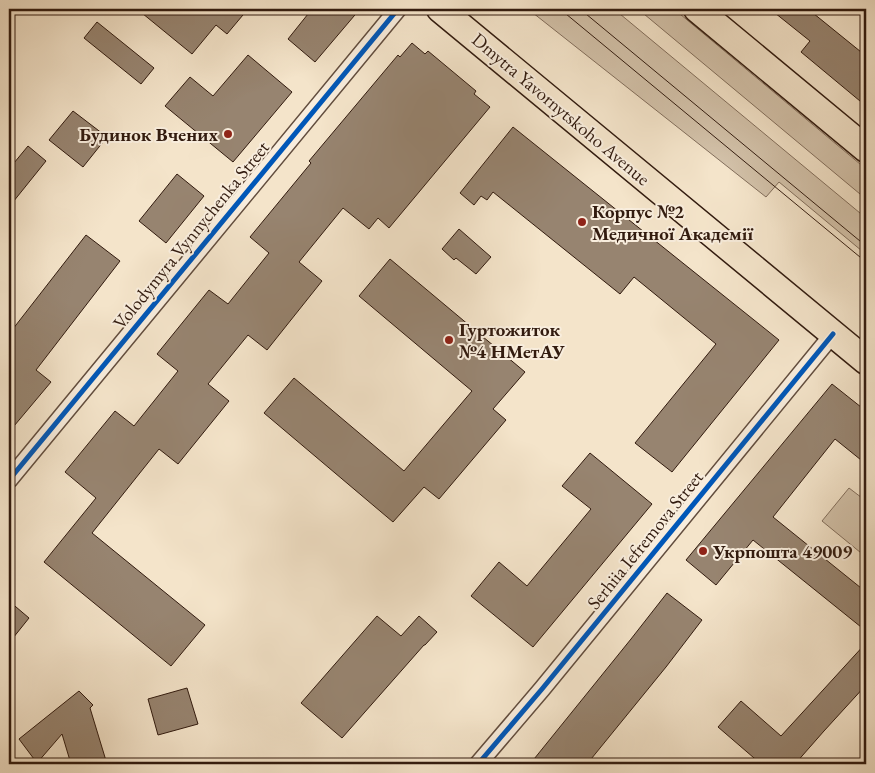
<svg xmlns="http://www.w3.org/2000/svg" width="875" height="773" viewBox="0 0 875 773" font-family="'EB Garamond',serif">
<rect width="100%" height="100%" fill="#f4e4ca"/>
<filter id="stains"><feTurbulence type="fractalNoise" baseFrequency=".004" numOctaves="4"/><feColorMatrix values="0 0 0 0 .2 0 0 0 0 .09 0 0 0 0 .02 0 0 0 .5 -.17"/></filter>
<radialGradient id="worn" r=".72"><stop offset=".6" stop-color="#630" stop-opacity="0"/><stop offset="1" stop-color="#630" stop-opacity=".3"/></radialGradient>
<!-- green -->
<g fill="#d3c2aa" stroke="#826e5c">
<path d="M 528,9 L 614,9 L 866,218 L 866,245 L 862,251 L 779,182 L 766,197 Z"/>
<path d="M 638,9 L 674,9 L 866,169 L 866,199 Z"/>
<path d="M 849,488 L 866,501 L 866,557 L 822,521 Z"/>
</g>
<!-- building -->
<g fill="#978470" stroke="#321b0f">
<path d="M 137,9 L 248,9 L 227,34 L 216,25 L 192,54 Z"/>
<path d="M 312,9 L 360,9 L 315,62 L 288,39 Z"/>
<path d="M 770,9 L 808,9 L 866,56 L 866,106 L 801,52 L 810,41 Z"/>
<path d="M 97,22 L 154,68 L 141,84 L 84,38 Z"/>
<path d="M 412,43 L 425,54 L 428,51 L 476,91 L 474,94 L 490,107 L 389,228 L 378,218 L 369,229 L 343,208 L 299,262 L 322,281 L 267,350 L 248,335 L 208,384 L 229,401 L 178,464 L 159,449 L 92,533 L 205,625 L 171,666 L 44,562 L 96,498 L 65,472 L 115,411 L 134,426 L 178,371 L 157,354 L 209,290 L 228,304 L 269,253 L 250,237 L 311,163 L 309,161 L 398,55 L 400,57 Z"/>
<path d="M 248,55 L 292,92 L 233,162 L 165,106 L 190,77 L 213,96 Z"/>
<path d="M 73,111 L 107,137 L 83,167 L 49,140 Z"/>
<path d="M 513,127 L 779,340 L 672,472 L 635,443 L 716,344 L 634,277 L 620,294 L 493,192 L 487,200 L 481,196 L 474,205 L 460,193 Z"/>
<path d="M 28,146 L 46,161 L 9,207 L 9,169 Z"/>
<path d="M 177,174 L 204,196 L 166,243 L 139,221 Z"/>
<path d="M 459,229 L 491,257 L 476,274 L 456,258 L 454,260 L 442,249 Z"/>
<path d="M 86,235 L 120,261 L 36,370 L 51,382 L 9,432 L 9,334 Z"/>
<path d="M 390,259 L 525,372 L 493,409 L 506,420 L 439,499 L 424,487 L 393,522 L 264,413 L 294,378 L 404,471 L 472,391 L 359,296 Z"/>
<path d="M 832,384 L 866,411 L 866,464 L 835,439 L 773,517 L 866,592 L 866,631 L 753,540 L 716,585 L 686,560 Z"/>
<path d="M 590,453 L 652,504 L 533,647 L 471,596 L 499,562 L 527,586 L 591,509 L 562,486 Z"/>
<path d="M 667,593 L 702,620 L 666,667 L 587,764 L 530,764 L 631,639 Z"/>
<path d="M 9,601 L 29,618 L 9,643 Z"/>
<path d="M 377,616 L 401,636 L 419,616 L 437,632 L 425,645 L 424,645 L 342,738 L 301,703 Z"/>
<path d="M 866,643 L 866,685 L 824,731 L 795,764 L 761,764 L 718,727 L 741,701 L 781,736 Z"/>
<path d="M 187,688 L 198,724 L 158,735 L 148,699 Z"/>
<path d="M 79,691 L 93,705 L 90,708 L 107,764 L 71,764 L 62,734 L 37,763 L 19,739 Z"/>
</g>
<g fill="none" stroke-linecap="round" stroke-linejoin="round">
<defs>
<g id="minor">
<path d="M 9,480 L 398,9"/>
<path d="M 478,764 L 542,689 L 833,334"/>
</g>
<g id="primary">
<path d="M 440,9 L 866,361"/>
<path d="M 697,9 L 866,149"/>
</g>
</defs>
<!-- minor casing -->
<use href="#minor" stroke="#624d3e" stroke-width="19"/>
<!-- primary casing -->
<use href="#primary" stroke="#321b0f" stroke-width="29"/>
<!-- minor -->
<use href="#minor" stroke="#f8eddd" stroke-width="16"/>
<!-- primary -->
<use href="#primary" stroke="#f4e4ca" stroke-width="26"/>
<!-- tram -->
<g stroke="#321b0f" stroke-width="1">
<path d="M 560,9 L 866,262"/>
<path d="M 580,9 L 866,246"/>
</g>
<defs>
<g id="cycleway">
<path d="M 9,480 L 398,9"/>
<path d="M 478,764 L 542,689 L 833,334"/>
</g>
</defs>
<!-- cycleway casing -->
<use href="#cycleway" stroke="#f8eddd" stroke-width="8"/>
<!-- cycleway -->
<use href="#cycleway" stroke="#0057b8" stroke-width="5"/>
</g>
<!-- markers -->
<g fill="#8f2418" stroke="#f8eddd" stroke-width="2">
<circle cx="228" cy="134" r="5"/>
<circle cx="582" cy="222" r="5"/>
<circle cx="449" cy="340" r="5"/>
<circle cx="703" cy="551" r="5"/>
</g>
<g text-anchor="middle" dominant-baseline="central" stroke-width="4" stroke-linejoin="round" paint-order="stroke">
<!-- street labels -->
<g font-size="19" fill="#321b0f" stroke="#f8eddd">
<text transform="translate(561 109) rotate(40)">Dmytra Yavornytskoho Avenue</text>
<text transform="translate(191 235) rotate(-51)">Volodymyra Vynnychenka Street</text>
<text transform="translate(645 540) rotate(-51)">Serhiia Iefremova Street</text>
</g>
<!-- poi labels -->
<g font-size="19" font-weight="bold" fill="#321b0f" stroke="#f8eddd" text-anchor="start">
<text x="218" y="134" text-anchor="end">Будинок Вчених</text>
<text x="592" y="211">Корпус №2<tspan x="592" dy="22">Медичної Академії</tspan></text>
<text x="459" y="329">Гуртожиток<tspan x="459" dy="22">№4 НМетАУ</tspan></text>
<text x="713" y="551">Укрпошта 49009</text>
</g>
</g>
<!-- margin -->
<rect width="875" height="773" fill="none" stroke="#f4e4ca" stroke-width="30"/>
<rect x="10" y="10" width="855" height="753" fill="none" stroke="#321b0f" stroke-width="2.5"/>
<rect x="15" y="15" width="845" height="743" fill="none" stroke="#321b0f"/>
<rect width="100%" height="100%" filter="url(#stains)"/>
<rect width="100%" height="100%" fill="url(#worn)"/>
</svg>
